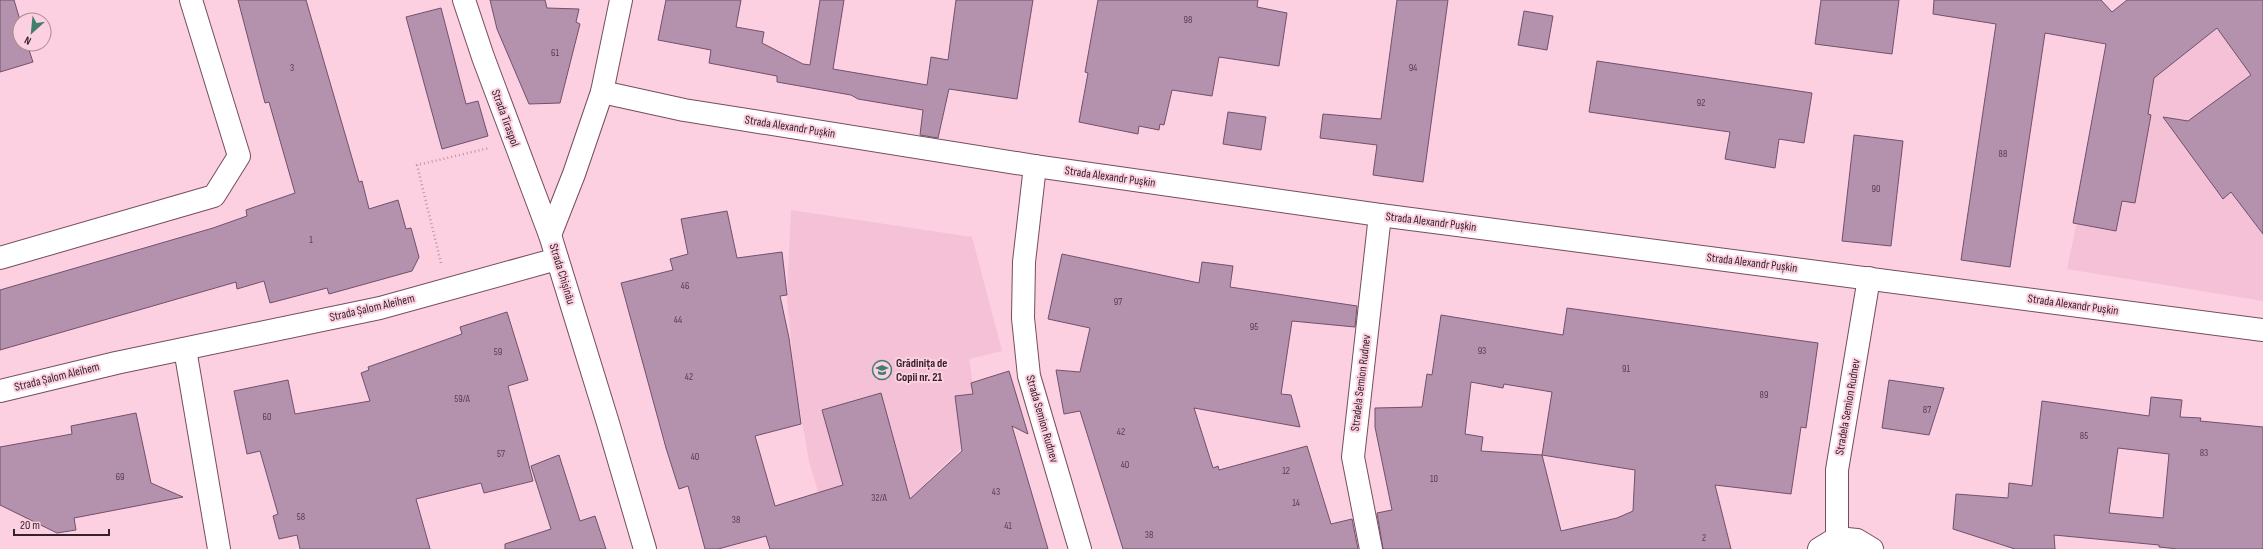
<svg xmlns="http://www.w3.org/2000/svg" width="2263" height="549" viewBox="0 0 2263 549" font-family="'Sofia Sans Condensed',sans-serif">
<rect width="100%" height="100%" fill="#fccfe1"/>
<!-- built -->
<g fill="#f5c1d6">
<path d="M 2263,0 L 2263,301 L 2067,269 L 2120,16 Z"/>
<path d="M 791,210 L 972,237 L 1002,351 L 969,359 L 980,431 L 927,481 L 945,549 L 835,549 L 809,461 L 795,382 L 787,299 Z"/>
</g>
<!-- building -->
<g fill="#b492ae" stroke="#70516b" fill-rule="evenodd">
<path d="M 0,0 L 14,0 L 20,20 L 20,44 L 27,44 L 33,62 L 0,72 Z"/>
<path d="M 238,0 L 306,0 L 359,182 L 362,181 L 369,209 L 398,200 L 406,229 L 411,228 L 419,257 L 412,271 L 329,294 L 327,288 L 270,303 L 264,281 L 237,289 L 236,282 L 0,350 L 0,290 L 213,228 L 247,216 L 246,210 L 295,193 L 269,102 L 265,103 Z"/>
<path d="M 490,0 L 545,0 L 547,8 L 579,9 L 576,22 L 580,24 L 560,103 L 529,104 L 497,29 Z"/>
<path d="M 666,0 L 741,0 L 736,27 L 764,32 L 762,43 L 803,64 L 810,65 L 820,0 L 844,0 L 833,69 L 927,85 L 931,57 L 948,60 L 956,0 L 1033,0 L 1017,99 L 949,89 L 938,138 L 920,135 L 923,110 L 858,99 L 851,95 L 777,82 L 777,76 L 709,63 L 711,50 L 658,40 Z"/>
<path d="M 1098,0 L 1258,0 L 1257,7 L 1287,13 L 1279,66 L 1219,57 L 1212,96 L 1172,90 L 1164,125 L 1160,124 L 1159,130 L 1139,126 L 1138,134 L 1079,122 L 1088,73 L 1085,72 Z"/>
<path d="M 1397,0 L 1448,0 L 1423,182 L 1373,175 L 1377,145 L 1320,138 L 1323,114 L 1381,119 Z"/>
<path d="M 1821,0 L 1899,0 L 1892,54 L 1815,44 Z"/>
<path d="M 1934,0 L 2101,0 L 2112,12 L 2127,0 L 2263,0 L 2263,234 L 2231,192 L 2223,199 L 2163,117 L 2188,121 L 2251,75 L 2217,28 L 2154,78 L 2148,114 L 2151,115 L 2135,203 L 2122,201 L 2116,231 L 2073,223 L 2106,44 L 2045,33 L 2010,267 L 1961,260 L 1996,24 L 1933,14 Z"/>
<path d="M 441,8 L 466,104 L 478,101 L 488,136 L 442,149 L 406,17 Z"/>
<path d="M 1524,11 L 1553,16 L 1547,50 L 1518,45 Z"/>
<path d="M 1597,61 L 1812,93 L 1804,143 L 1779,139 L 1775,168 L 1725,159 L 1730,132 L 1589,112 Z"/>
<path d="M 1228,112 L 1266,117 L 1261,150 L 1223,144 Z"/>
<path d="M 1854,135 L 1903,141 L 1891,246 L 1842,241 Z"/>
<path d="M 727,211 L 737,258 L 782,252 L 787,295 L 780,296 L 789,338 L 801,424 L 755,436 L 775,506 L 843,485 L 822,410 L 881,393 L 910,499 L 962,451 L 955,396 L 973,394 L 971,383 L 1009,371 L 1028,434 L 1012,426 L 1048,549 L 770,549 L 766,536 L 718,549 L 705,549 L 688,486 L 679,489 L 666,448 L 621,283 L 673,270 L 670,259 L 688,254 L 681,219 Z"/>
<path d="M 1062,254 L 1199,283 L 1202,262 L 1233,266 L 1230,287 L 1357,306 L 1355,327 L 1292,321 L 1281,394 L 1291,395 L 1300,427 L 1194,408 L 1213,468 L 1218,466 L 1219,470 L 1307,446 L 1331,524 L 1352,519 L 1358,549 L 1123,549 L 1080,411 L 1064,414 L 1056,370 L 1080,372 L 1090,328 L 1048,319 Z"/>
<path d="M 1567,308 L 1818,343 L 1806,428 L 1801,427 L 1791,494 L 1715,485 L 1731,549 L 1383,549 L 1377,513 L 1392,510 L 1375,427 L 1375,408 L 1422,407 L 1427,374 L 1432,375 L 1441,315 L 1563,335 ZM 1471,382 L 1503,388 L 1504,384 L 1552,392 L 1542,455 L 1635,470 L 1633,511 L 1617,518 L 1561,531 L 1542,455 L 1481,451 L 1483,437 L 1465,434 Z"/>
<path d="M 507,312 L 528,380 L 508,386 L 533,481 L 484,493 L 481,483 L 416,499 L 430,549 L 300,549 L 297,535 L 279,539 L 273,516 L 278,514 L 260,451 L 247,454 L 234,391 L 288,380 L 295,414 L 370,401 L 361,373 L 369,370 L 368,367 L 462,334 L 460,327 Z"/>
<path d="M 1889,380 L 1944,388 L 1929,435 L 1882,428 Z"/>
<path d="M 2151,397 L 2182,400 L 2180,417 L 2201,418 L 2200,421 L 2263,427 L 2263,549 L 2178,549 L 2159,547 L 2159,545 L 2054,535 L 2055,549 L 2015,549 L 1953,529 L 1956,494 L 2008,498 L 2009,483 L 2032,486 L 2042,401 L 2149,416 ZM 2118,448 L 2169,454 L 2163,518 L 2109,513 Z"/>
<path d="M 136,413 L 151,483 L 183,497 L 74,518 L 76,530 L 57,533 L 0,505 L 0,447 L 72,434 L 71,426 Z"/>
<path d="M 559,455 L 580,521 L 595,516 L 606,549 L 505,549 L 505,544 L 551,529 L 531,466 Z"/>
</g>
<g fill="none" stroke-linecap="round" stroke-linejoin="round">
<defs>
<g id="minor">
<path d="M 1035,166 L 1024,262 L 1023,318 L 1029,376 L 1080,549"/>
<path d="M 0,258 L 214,196 L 239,156 L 191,0"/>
<path d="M 185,349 L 219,549"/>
<path d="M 0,391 L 116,363 L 380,308 L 557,259"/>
<path d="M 1837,538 L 1837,470 L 1869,278"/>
<path d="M 1371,549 L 1353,457 L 1380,215"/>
<path d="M 1819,549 L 1837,538 L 1857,540 L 1872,549"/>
</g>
<g id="tertiary">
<path d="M 464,0 L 483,57 L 550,235 L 608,423 L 645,549"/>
<path d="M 602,92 L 684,110 L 1035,166 L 1380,215 L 2263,330"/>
<path d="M 550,235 L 574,174 L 602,92 L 621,0"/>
</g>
</defs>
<!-- minor casing -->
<use href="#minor" stroke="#744e5e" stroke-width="24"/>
<!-- tertiary casing -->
<use href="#tertiary" stroke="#744e5e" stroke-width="24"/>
<!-- path -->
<path stroke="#bb97a5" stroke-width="2.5" stroke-dasharray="1 3" stroke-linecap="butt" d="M 441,263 L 417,165 L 489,148"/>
<!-- minor -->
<use href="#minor" stroke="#fff" stroke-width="22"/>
<!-- tertiary -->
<use href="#tertiary" stroke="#fff" stroke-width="22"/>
</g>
<!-- icons -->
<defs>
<symbol id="school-ring" viewBox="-11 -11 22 22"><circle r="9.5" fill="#fccfe1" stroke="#407f6d" stroke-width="1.5"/><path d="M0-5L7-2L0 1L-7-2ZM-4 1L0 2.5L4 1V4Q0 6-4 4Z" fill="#407f6d"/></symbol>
</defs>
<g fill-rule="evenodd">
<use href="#school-ring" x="871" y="359" width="22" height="22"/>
</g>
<g text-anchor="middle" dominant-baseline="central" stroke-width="4" stroke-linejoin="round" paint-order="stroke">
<!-- number labels -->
<g font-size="10" fill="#533e4a">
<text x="1188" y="20">98</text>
<text x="555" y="53">61</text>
<text x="292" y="68">3</text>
<text x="1413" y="68">94</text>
<text x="1701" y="103">92</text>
<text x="2003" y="154">88</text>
<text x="1876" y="189">90</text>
<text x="311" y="240">1</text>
<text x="685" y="286">46</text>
<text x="1118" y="302">97</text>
<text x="678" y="320">44</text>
<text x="1254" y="327">95</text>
<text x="1482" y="351">93</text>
<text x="498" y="352">59</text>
<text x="1626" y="369">91</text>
<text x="689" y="377">42</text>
<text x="1764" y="395">89</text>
<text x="462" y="399">59/A</text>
<text x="1927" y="410">87</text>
<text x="267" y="417">60</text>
<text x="1121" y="432">42</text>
<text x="2084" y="436">85</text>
<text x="2204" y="453">83</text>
<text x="501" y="454">57</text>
<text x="695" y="457">40</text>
<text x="1125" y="465">40</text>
<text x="1286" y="471">12</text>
<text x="120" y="477">69</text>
<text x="1434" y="479">10</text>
<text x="996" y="492">43</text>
<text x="879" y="498">32/A</text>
<text x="1296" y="503">14</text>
<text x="301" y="517">58</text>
<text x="736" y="520">38</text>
<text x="1008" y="526">41</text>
<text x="1149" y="535">38</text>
<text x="1704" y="538">2</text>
</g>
<!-- street labels -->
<g font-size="12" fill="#332229" stroke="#fccfe1">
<text transform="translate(505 118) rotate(70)">Strada Tiraspol</text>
<text transform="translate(790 127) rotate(9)">Strada Alexandr Pușkin</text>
<text transform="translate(1110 177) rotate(8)">Strada Alexandr Pușkin</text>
<text transform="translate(1431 222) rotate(7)">Strada Alexandr Pușkin</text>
<text transform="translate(1752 263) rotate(7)">Strada Alexandr Pușkin</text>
<text transform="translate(562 274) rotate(73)">Strada Chișinău</text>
<text transform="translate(2073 305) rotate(8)">Strada Alexandr Pușkin</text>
<text transform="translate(372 308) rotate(-13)">Strada Șalom Aleihem</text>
<text transform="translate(57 377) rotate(-14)">Strada Șalom Aleihem</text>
<text transform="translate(1361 383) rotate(-83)">Stradela Semion Rudnev</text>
<text transform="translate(1848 407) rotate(-80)">Stradela Semion Rudnev</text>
<text transform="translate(1042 419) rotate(74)">Strada Semion Rudnev</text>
</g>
<!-- poi labels -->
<g font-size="12" font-weight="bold" fill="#332229" stroke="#fccfe1" text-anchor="start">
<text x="896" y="363">Grădinița de<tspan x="896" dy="14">Copii nr. 21</tspan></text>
</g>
</g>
<!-- north arrow -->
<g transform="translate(32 32) rotate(207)"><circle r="19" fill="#fccfe1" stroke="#ac8a97"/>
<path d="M0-3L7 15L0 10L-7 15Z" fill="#407f6d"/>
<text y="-6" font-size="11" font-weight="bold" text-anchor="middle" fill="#332229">N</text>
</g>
<!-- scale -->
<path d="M14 529v6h95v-6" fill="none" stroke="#332229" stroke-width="2"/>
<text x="20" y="529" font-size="12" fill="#332229" stroke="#fccfe1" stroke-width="3" paint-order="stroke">20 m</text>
</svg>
